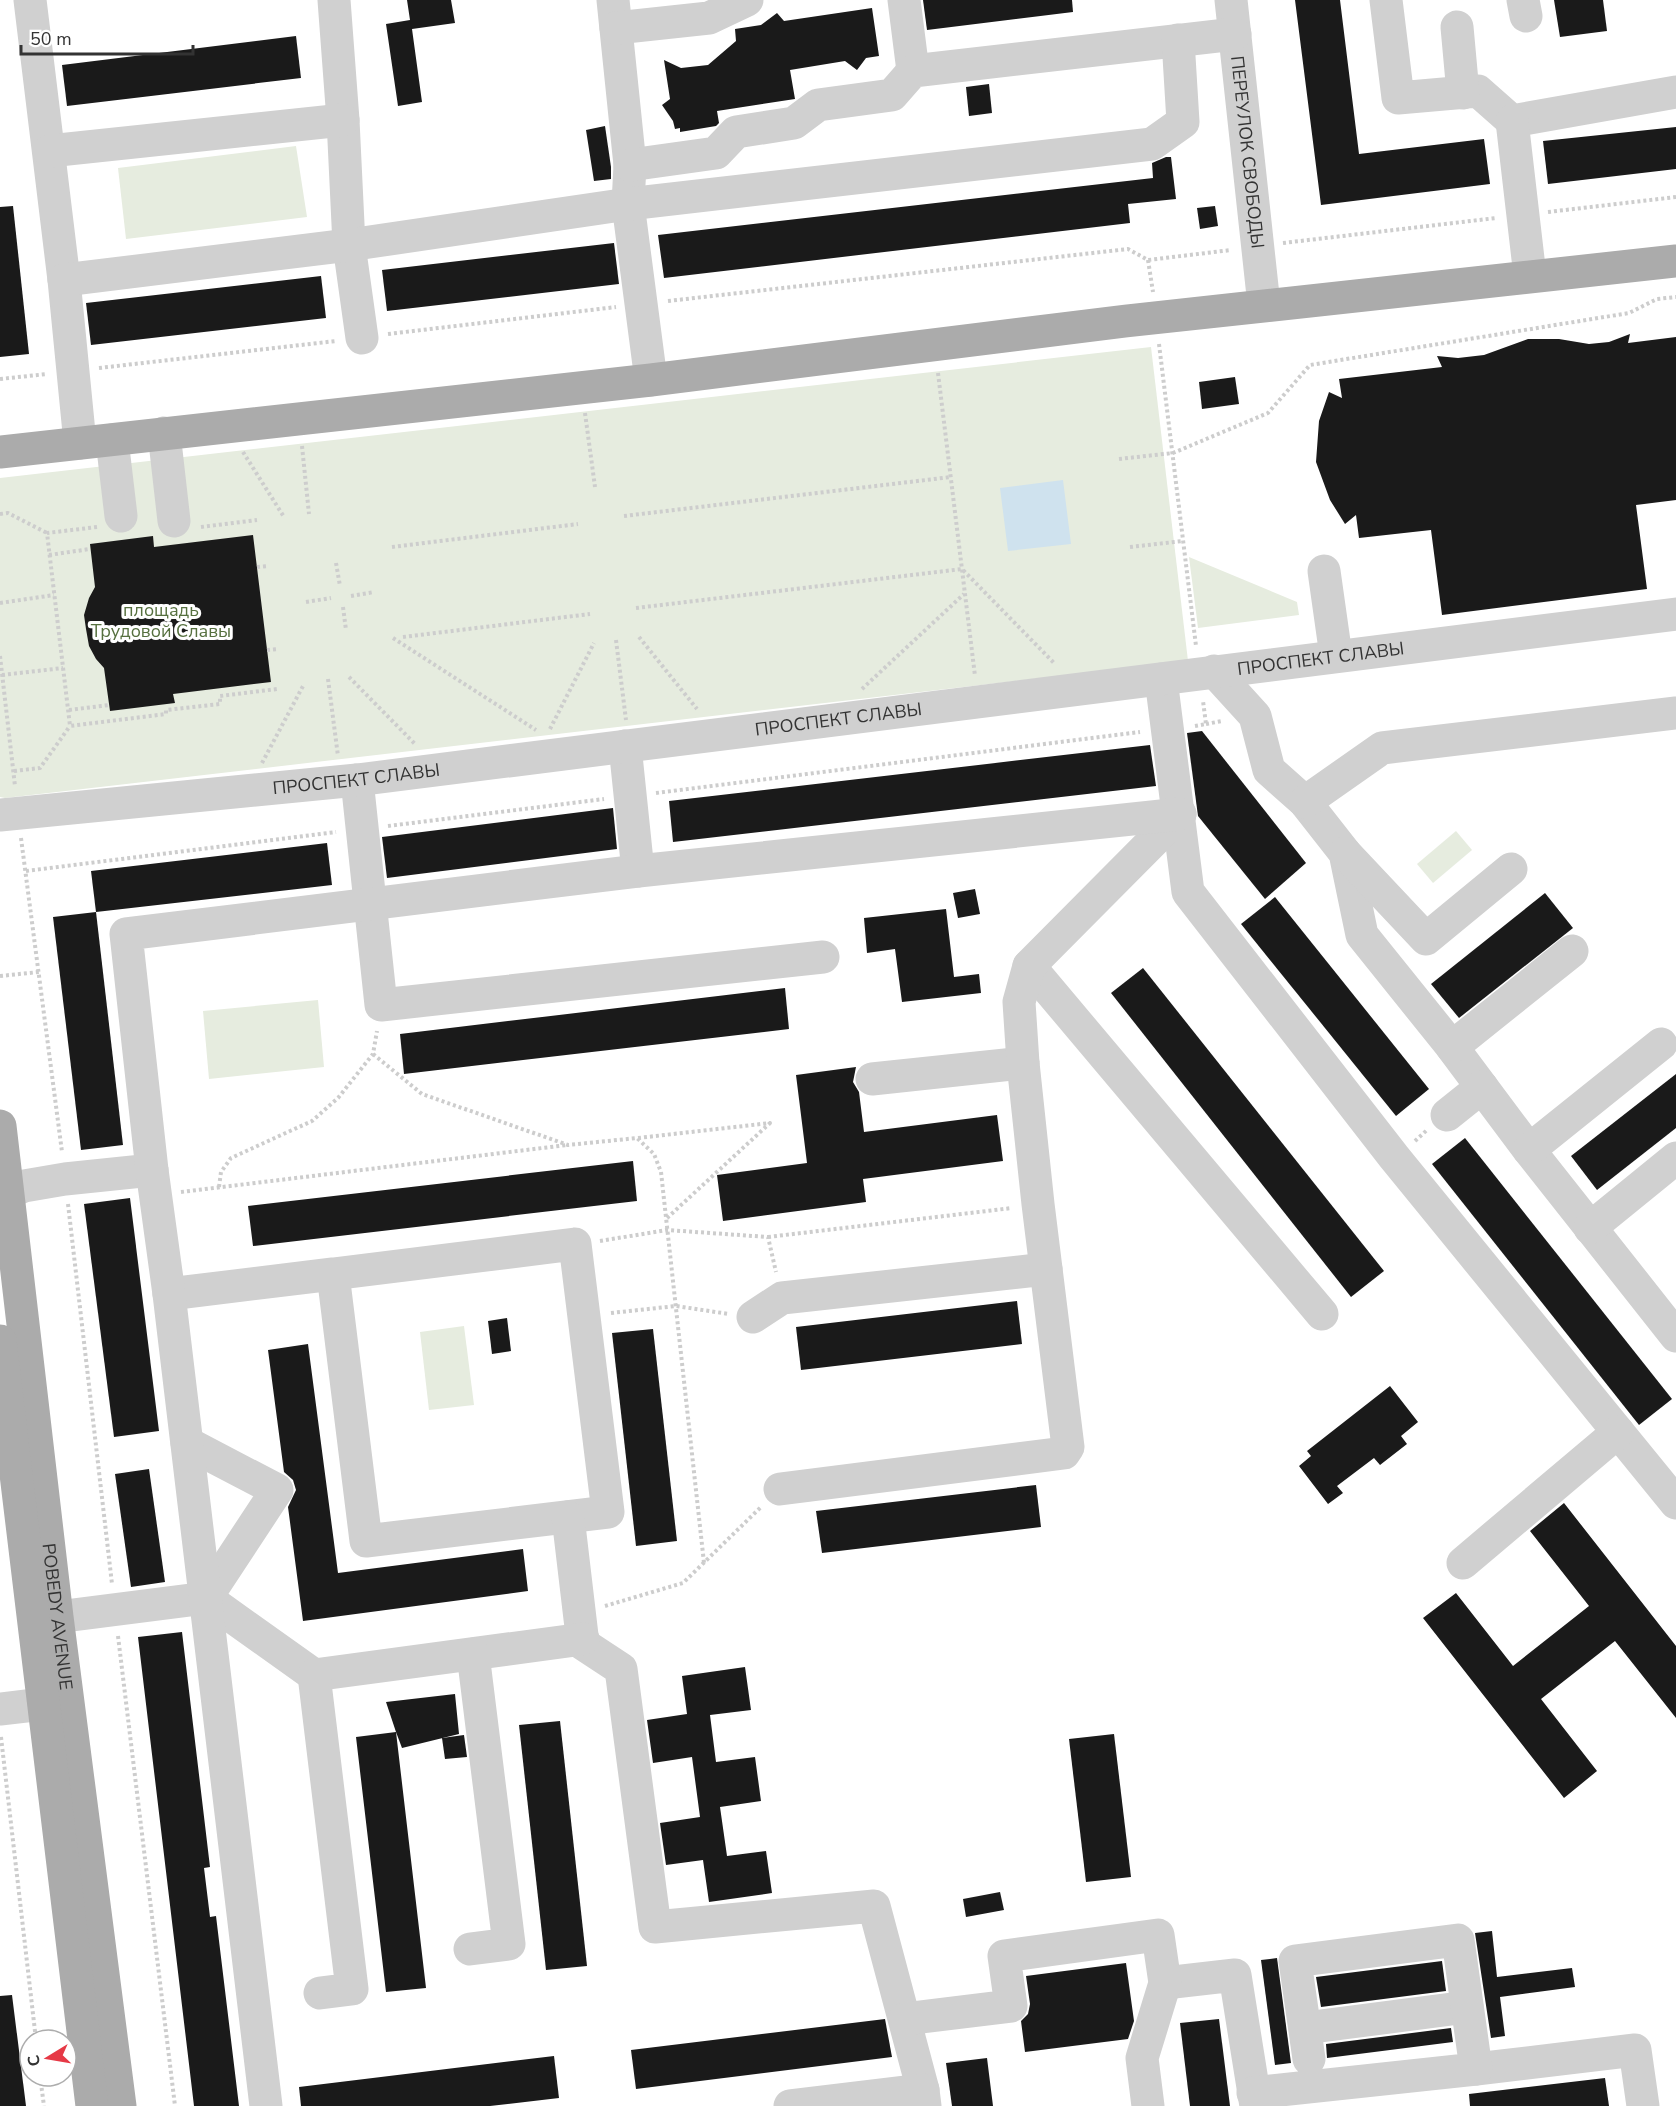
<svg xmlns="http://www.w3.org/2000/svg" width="1676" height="2106" viewBox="0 0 1676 2106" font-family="'Nunito Sans',sans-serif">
<rect width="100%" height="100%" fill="#fff"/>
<!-- green -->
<g fill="#e6ecdf">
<path d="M 296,146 L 307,217 L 126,239 L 118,168 Z"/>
<path d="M 1151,347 L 1188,661 L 5,798 L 0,797 L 0,478 Z"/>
<path d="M 1189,557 L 1297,602 L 1299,615 L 1198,628 Z"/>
<path d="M 1456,831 L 1472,850 L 1433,883 L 1417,864 Z"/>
<path d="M 318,1000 L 324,1067 L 209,1079 L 203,1011 Z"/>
<path d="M 464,1326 L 474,1405 L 429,1410 L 420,1332 Z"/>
</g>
<!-- water -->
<path fill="#cfe2ee" d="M 1063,480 L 1071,544 L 1008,551 L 1000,488 Z"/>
<!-- building -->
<g fill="#1a1a1a">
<path d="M 407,0 L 451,0 L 455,23 L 412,29 L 422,102 L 398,106 L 386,24 L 410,20 Z"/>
<path d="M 923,0 L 1072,0 L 1073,12 L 927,30 Z"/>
<path d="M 1295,0 L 1340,0 L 1359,154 L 1484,139 L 1490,184 L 1321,205 Z"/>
<path d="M 1554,0 L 1603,0 L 1607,31 L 1560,37 Z"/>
<path d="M 872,8 L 879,56 L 866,58 L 857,70 L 845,61 L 790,70 L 795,99 L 717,111 L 719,123 L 716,126 L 680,132 L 680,128 L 675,129 L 673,121 L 662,105 L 670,99 L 664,60 L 681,68 L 708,65 L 736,41 L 735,29 L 761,25 L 777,13 L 784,21 Z"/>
<path d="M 296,36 L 301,78 L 67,106 L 62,65 Z"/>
<path d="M 989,84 L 992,113 L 969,116 L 966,87 Z"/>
<path d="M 605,126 L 611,167 L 611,179 L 594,181 L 586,130 Z"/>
<path d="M 1676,127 L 1676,169 L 1548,184 L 1543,141 Z"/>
<path d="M 1166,157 L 1171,157 L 1176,199 L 1128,204 L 1130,223 L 664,278 L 658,235 L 1153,178 L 1152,163 Z"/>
<path d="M 13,206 L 29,354 L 0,357 L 0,207 Z"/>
<path d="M 1215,206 L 1218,226 L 1200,229 L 1197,208 Z"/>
<path d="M 614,243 L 619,284 L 387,311 L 382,270 Z"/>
<path d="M 321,276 L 326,318 L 91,345 L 86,303 Z"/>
<path d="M 1630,334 L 1628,343 L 1676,337 L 1676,500 L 1636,505 L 1647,589 L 1442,615 L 1431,530 L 1359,538 L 1356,515 L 1345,524 L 1330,500 L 1316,462 L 1319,421 L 1329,392 L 1342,398 L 1339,379 L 1442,367 L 1437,356 L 1458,358 L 1484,355 L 1528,339 L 1559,339 L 1589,344 L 1609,342 Z"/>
<path d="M 1235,377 L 1239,404 L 1202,409 L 1199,382 Z"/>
<path d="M 253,535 L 271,682 L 173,694 L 175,703 L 110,711 L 104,668 L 96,659 L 89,646 L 86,629 L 84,615 L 89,598 L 95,587 L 90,544 L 153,536 L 154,547 Z"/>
<path d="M 1202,731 L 1306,863 L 1265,899 L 1198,816 L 1187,733 Z"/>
<path d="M 1150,745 L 1156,786 L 673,842 L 669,801 Z"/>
<path d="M 613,808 L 617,849 L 387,878 L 382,837 Z"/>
<path d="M 327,843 L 332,885 L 96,912 L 91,871 Z"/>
<path d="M 975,889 L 980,914 L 958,918 L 953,893 Z"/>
<path d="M 1545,893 L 1573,928 L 1459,1018 L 1431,984 Z"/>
<path d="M 1275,897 L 1429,1089 L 1396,1116 L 1241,924 Z"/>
<path d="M 946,909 L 954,977 L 979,974 L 981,993 L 902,1002 L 895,949 L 867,953 L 864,918 Z"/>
<path d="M 96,912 L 123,1145 L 81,1150 L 53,917 Z"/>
<path d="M 1143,968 L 1384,1271 L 1351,1297 L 1111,993 Z"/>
<path d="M 785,988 L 789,1029 L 404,1074 L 400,1034 Z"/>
<path d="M 856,1067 L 853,1082 L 859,1092 L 864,1132 L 997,1115 L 1003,1161 L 863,1179 L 866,1202 L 723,1221 L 717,1175 L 807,1163 L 796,1075 Z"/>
<path d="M 1676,1074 L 1676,1128 L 1597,1190 L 1571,1156 Z"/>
<path d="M 1465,1138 L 1672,1399 L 1639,1425 L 1432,1164 Z"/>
<path d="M 633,1161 L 637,1201 L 253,1246 L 248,1206 Z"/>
<path d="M 130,1198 L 159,1431 L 114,1437 L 84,1204 Z"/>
<path d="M 1017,1301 L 1022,1344 L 801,1370 L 796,1327 Z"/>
<path d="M 507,1318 L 511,1351 L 492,1354 L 488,1321 Z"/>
<path d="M 653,1329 L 677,1541 L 636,1546 L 612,1333 Z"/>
<path d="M 308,1344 L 338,1573 L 523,1549 L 528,1591 L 303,1621 L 288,1507 L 296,1490 L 293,1480 L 284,1472 L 268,1350 Z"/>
<path d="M 1390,1386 L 1418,1422 L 1401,1436 L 1407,1444 L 1380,1465 L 1374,1458 L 1337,1486 L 1343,1493 L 1328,1504 L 1299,1466 L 1311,1456 L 1307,1451 Z"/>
<path d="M 149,1469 L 165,1582 L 131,1587 L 115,1474 Z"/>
<path d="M 1036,1485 L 1041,1527 L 822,1553 L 816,1511 Z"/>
<path d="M 1564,1503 L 1676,1646 L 1676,1718 L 1615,1641 L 1541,1699 L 1597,1771 L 1564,1798 L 1423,1618 L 1456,1593 L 1513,1666 L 1589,1606 L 1530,1531 Z"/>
<path d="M 182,1632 L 210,1867 L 204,1868 L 210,1917 L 216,1916 L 239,2106 L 194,2106 L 138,1637 Z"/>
<path d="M 745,1667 L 751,1710 L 710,1715 L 716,1762 L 755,1757 L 761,1801 L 720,1807 L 727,1856 L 766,1851 L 772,1893 L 709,1902 L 703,1860 L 666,1865 L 660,1823 L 700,1817 L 692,1757 L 653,1763 L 647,1720 L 687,1714 L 682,1676 Z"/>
<path d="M 455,1694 L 459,1734 L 402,1748 L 396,1732 L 426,1988 L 386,1992 L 356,1737 L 396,1732 L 386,1702 Z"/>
<path d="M 560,1721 L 587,1966 L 546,1970 L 519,1725 Z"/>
<path d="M 1114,1734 L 1131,1877 L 1086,1882 L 1069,1739 Z"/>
<path d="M 464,1735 L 467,1757 L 445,1759 L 442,1738 Z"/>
<path d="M 1000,1892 L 1004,1910 L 966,1917 L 963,1899 Z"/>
<path d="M 1492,1931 L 1497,1977 L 1572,1968 L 1575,1987 L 1500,1997 L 1505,2036 L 1491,2038 L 1475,1933 Z"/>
<path d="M 1277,1958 L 1291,2063 L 1275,2065 L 1261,1960 Z"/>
<path d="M 1442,1961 L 1446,1991 L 1321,2007 L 1316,1977 Z"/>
<path d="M 1126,1963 L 1134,2021 L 1128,2039 L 1025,2052 L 1021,2021 L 1028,2014 L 1030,2004 L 1026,1976 Z"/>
<path d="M 12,1995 L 26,2106 L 0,2106 L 0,1996 Z"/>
<path d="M 885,2019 L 892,2057 L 636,2089 L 631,2050 Z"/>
<path d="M 1219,2019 L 1230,2106 L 1190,2106 L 1180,2023 Z"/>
<path d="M 1451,2028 L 1453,2042 L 1327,2058 L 1326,2044 Z"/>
<path d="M 554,2056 L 559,2098 L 490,2106 L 301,2106 L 299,2087 Z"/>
<path d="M 987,2058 L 993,2106 L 952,2106 L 946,2063 Z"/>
<path d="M 1605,2078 L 1609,2106 L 1470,2106 L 1469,2094 Z"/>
</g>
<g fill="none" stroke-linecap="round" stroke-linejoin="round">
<!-- path -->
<g stroke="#cdcdcd" stroke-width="4" stroke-dasharray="3 3" stroke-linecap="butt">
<path d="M 1548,212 L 1676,197"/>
<path d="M 1283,243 L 1496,218"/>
<path d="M 1148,260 L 1153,292"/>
<path d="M 668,301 L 1128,249 L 1148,260 L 1231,250"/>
<path d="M 388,334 L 616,307"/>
<path d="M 1159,344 L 1196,646"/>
<path d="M 99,368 L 336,341"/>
<path d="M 938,373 L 975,676"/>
<path d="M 0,379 L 47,374"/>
<path d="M 585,413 L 595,487"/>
<path d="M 302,446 L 309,514"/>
<path d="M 243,452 L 284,517"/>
<path d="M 1119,459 L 1173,453 L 1268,413 L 1310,365 L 1629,313 L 1657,299 L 1676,297"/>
<path d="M 0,514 L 8,513 L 47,533"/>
<path d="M 624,516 L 951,477"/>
<path d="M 97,527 L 47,533 L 70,726 L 166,714 L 166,710 L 220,704 L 220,696 L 277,689"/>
<path d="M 201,527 L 257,520"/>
<path d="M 392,547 L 578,524"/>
<path d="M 1130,547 L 1183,541"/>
<path d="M 49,555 L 90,549"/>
<path d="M 336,563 L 340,586"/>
<path d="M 257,567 L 268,566"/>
<path d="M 351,596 L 374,592"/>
<path d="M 306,602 L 331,598"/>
<path d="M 0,603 L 54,595"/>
<path d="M 343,607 L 346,630"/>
<path d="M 636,608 L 962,569 L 1055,664"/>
<path d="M 403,637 L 590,614"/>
<path d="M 639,637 L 697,709"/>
<path d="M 393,638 L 536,730"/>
<path d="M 616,640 L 626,720"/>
<path d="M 267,650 L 278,649"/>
<path d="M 0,656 L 15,786"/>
<path d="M 2,675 L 63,668"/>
<path d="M 349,677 L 416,745"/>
<path d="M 328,679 L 338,756"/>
<path d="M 862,689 L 964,594"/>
<path d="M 69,710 L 109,705"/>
<path d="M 1206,724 L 1222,721"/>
<path d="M 1195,726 L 1206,724 L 1203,701"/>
<path d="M 550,729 L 594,643"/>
<path d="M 262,763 L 303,686"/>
<path d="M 14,771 L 40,768 L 70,726"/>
<path d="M 656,793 L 1140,732"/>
<path d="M 388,826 L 604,799"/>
<path d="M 21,838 L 62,1152"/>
<path d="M 26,871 L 336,832"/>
<path d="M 0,976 L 39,972"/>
<path d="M 373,1054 L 422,1094 L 568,1145 L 637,1138 L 654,1154 L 661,1172 L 704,1563"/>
<path d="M 638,1138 L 770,1123 L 666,1219"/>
<path d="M 1415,1141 L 1427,1130"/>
<path d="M 219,1187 L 221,1172 L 231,1158 L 312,1121 L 338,1098 L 373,1054 L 377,1031"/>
<path d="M 181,1192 L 567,1145"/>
<path d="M 68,1204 L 112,1584"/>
<path d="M 768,1237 L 1012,1208"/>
<path d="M 600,1241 L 667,1230 L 768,1237 L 776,1272"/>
<path d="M 611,1313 L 676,1306 L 729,1314"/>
<path d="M 605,1606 L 683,1583 L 761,1507"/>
<path d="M 118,1636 L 175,2106"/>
<path d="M 1,1737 L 36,2040"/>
<path d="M 40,2076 L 44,2106"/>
</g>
<!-- minor -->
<g stroke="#d0d0d0" stroke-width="33">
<path d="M 30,0 L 64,280 L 80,443"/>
<path d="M 334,0 L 343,120 L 349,245 L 362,338"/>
<path d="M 613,0 L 630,165 L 628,204 L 651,380"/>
<path d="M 904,0 L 913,71"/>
<path id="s1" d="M 1231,0 L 1264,305"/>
<path d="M 1386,0 L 1398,98 L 1478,91 L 1512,121 L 1676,92"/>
<path d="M 1523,0 L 1526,16"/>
<path d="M 1457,27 L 1463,93"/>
<path d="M 616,28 L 709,18 L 747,0"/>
<path d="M 1512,121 L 1530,276"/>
<path d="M 49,151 L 343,120"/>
<path d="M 630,165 L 716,153 L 736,132 L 794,123 L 818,105 L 892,95 L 913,71 L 1235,34"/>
<path d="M 64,280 L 349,245 L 628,204 L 1152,144 L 1183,122 L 1178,40"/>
<path d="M 164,433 L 174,521"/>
<path d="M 112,440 L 121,516"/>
<path d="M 1324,571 L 1336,656"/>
<path d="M 1214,671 L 1255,716 L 1269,770 L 1305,802 L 1345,853 L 1362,935 L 1452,1047 L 1529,1150 L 1676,1336"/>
<path d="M 1161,679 L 1188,892 L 1394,1157 L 1676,1503"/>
<path d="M 625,746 L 638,871"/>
<path d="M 357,780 L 381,1005 L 823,957"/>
<path d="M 1305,802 L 1382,748 L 1676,713"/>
<path id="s2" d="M 0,815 L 357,780 L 1676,614"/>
<path d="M 1345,853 L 1426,939 L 1511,869"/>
<path d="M 1029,966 L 1322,1314"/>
<path d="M 1452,1047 L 1572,951"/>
<path d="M 872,1079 L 1023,1063"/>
<path d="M 1447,1115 L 1482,1087"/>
<path d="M 1529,1150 L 1661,1044"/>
<path d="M 0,1196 L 24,1186 L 65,1179 L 152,1170"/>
<path d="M 1590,1228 L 1676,1158"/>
<path d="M 169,1294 L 333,1274 L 366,1541 L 608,1512 L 575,1244 L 333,1274"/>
<path d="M 753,1317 L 782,1298 L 1046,1269"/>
<path d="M 187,1443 L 277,1490 L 206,1598"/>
<path d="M 780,1489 L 1064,1453 L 1068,1447 L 1038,1204 L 1023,1063 L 1019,1002 L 1029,966 L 1180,814"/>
<path d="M 568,1517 L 583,1644 L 621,1669 L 655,1927 L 874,1906 L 923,2090"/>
<path d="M 1463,1563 L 1618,1432"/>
<path d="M 57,1617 L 206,1598 L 314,1675 L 583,1639"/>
<path d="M 314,1675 L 352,1989 L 320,1993"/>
<path d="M 0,1709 L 43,1704"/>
<path d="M 470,1949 L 509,1944 L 473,1654"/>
<path d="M 1165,1983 L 1235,1975 L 1256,2106"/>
<path d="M 905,2019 L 1011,2006 L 1004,1956 L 1158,1935 L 1165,1983 L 1142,2058 L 1148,2106"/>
<path d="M 1305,2028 L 1467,2007"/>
<path d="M 1476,2069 L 1635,2050 L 1643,2106"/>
<path d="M 1253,2093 L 1476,2069 L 1458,1940 L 1295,1961 L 1309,2059"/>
<path d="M 266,2106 L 169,1294 L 152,1170 L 126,934 L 638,871 L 1180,814"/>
<path d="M 790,2106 L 923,2090 L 925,2106"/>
</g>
<!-- major -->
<g stroke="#ababab" stroke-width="33">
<path d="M 0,452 L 651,380 L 1126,321 L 1676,261"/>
<path id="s3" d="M 0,1126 L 57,1617 L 120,2106"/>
<path d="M 0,1341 L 92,2106"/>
</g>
</g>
<g text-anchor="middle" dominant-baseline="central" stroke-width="6" stroke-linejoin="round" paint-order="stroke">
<!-- street labels -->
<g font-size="18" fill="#333" stroke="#fff">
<text stroke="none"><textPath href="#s1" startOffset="153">ПЕРЕУЛОК СВОБОДЫ</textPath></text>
<text stroke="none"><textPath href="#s2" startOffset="1330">ПРОСПЕКТ СЛАВЫ</textPath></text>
<text stroke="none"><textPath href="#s2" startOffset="844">ПРОСПЕКТ СЛАВЫ</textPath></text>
<text stroke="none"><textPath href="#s2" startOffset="358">ПРОСПЕКТ СЛАВЫ</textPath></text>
<text stroke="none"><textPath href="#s3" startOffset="494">POBEDY AVENUE</textPath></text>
</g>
<!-- park labels -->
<g font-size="18" fill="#56703f" stroke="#fff">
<text x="161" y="610">площадь<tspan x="161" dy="21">Трудовой Славы</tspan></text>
</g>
</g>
<!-- north arrow -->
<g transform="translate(48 2058) rotate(259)"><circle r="28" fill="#ffffff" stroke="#adadad" stroke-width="1.5"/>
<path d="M0-4.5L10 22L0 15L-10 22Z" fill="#e63946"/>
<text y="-9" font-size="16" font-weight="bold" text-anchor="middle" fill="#333333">С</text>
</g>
<!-- scale -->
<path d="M21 45v9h172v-9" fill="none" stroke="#333333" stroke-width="3"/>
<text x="30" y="45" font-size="18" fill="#333333" stroke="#ffffff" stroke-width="4.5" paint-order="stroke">50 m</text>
</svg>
